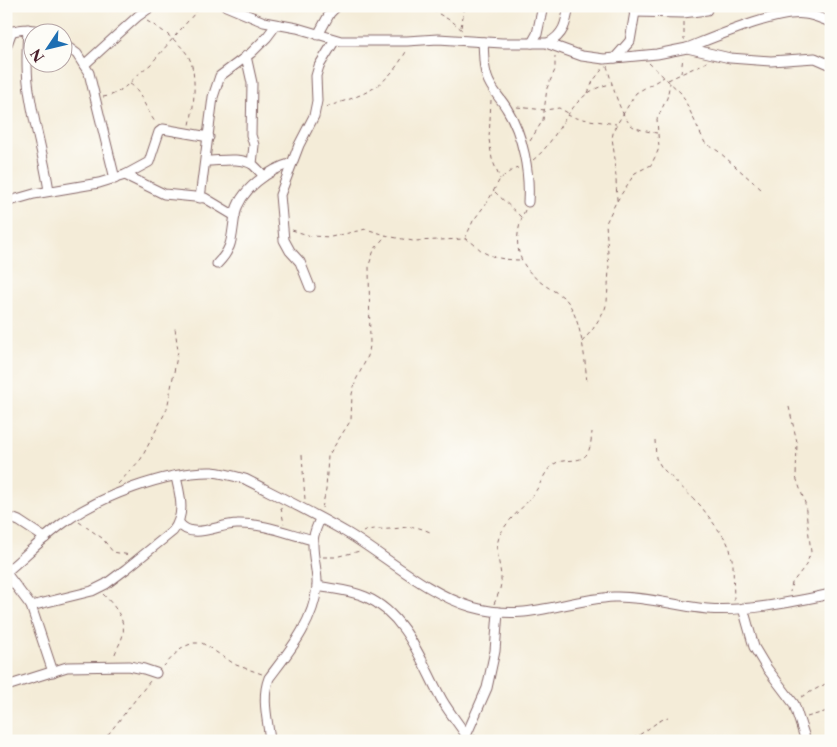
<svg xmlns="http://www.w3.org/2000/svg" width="837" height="747" viewBox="0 0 837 747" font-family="'Libre Caslon Text',serif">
<rect width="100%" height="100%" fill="#fdfcf7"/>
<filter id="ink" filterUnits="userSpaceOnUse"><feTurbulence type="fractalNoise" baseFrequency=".02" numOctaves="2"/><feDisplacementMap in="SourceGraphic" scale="10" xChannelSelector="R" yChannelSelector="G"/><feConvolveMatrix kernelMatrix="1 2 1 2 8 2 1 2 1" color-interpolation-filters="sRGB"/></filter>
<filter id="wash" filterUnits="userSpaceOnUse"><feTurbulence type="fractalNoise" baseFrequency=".0096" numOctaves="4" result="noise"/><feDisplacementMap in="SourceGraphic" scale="20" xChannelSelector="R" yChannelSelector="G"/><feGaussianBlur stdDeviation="1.12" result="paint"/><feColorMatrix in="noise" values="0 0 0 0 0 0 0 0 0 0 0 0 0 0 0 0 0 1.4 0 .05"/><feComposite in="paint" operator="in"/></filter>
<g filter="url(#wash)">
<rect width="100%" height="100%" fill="#f4ecd8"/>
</g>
<g filter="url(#ink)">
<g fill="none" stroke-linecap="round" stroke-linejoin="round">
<defs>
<g id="minor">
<path d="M 226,6 L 264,22 L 297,28 L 341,41 L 407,41 L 438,39 L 502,43 L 546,43 L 582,56 L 604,59 L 615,58 L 630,41 L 636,6"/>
<path d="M 634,12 L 683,13 L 707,10"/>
<path d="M 28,29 C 27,47 26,64 28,82 C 32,119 44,155 49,191"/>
<path d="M 6,34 C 19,28 29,28 43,32"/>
<path d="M 318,35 L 330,13 L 337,6"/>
<path d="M 483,42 C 484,53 483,66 487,77 C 491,90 500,97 507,109 C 523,135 530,172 528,202"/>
<path d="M 62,43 L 77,54 L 89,73 L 115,179"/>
<path d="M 532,43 L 537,34 L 543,6"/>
<path d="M 548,43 C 564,35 566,23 569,6"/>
<path d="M 6,47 L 12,31"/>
<path d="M 687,48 C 715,37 777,10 805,14 C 814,15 822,19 831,22"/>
<path d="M 246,56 L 252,83 L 251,135 L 254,145 L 252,164"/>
<path d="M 615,58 L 657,54 L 687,48 L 730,58 L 771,61 L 815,58 L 831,65"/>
<path d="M 84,65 L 138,16 L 152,6"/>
<path d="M 206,161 C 220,161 239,157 252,164 C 256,167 260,172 264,176"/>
<path d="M 125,175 L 164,194 L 205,198 L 235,216"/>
<path d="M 200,198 L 213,97 L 220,76 L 251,53 L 267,37 L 276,25"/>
<path d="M 6,202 L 34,194 L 99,183 L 125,175 L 149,162 L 159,132 L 163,129 L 209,137"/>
<path d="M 217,264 C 234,247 231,237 235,215 C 239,190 270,169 292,163"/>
<path d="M 310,287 L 300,262 L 290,251 L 284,240 L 280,195 L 299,145 L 314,116 L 317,101 L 316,76 L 319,66 L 335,40"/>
<path d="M 6,516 L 19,521 L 45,538"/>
<path d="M 179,523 C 192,541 219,524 237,524 C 263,523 289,534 313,540"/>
<path d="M 6,572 C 25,556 42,539 62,524 C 98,497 166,471 212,472 C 223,473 234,476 245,479 C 280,497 315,514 349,534 C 388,558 428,594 472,607 C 528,623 561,600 614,597 C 645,596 676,606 707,609 C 747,612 792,602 831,594"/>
<path d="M 6,573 L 31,606 L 53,672"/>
<path d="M 317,586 C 333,589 351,590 366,597 C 407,615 422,664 442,700 C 449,712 458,723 466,735"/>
<path d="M 31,606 L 92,591 L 106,584 L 126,569 L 173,531 C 186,514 180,495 176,477"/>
<path d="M 743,608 L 754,647 L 766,667 L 794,704 L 806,741"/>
<path d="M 6,684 L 10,685 L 67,667 L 129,666 L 144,669 L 156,673"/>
<path d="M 465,738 L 487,688 L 495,651 L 498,612"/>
<path d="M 270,741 C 268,720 261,698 269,678 C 290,650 313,623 317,587 C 318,573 313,559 313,545 C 312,536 317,526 320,519"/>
</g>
</defs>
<!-- minor casing -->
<use href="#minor" stroke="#866768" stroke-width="11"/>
<!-- path -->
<g stroke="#866768" stroke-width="1" stroke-dasharray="4 4" stroke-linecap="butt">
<path d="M 425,6 L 453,22 L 463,31"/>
<path d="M 147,21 C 161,29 178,41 187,54 C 198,70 194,106 190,125"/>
<path d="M 684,22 L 684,40"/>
<path d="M 461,27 L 465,6"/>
<path d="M 649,63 L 682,94 L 705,143 L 718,151 L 761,189"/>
<path d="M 607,66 C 611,80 621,121 634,127 C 640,130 650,132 657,133"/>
<path d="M 681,73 L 683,57"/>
<path d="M 668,80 L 707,62"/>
<path d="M 130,84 C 139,88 148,114 156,123"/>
<path d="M 588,93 L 593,81 L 604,67"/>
<path d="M 103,97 C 125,94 133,76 150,65 L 201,6"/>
<path d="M 491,100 L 489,139 L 492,159 L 500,179"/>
<path d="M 326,107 C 366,94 385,89 407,50"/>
<path d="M 517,107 L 545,110 L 559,108 L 568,113"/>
<path d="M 567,115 L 576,118 L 616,124"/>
<path d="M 530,141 L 543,120 L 547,88 L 555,70 L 555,56"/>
<path d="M 533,160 C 563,137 568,90 612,84"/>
<path d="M 495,192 L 521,217"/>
<path d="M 617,201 L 635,173 L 651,165 L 657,153 L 659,148 L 657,119 L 667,98 L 670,83"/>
<path d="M 525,210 C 511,242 516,266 546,286 C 553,291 563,295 568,302 C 582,324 585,358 587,384"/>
<path d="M 292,230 L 311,236 L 331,237 L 366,229 L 392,237 L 413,241 L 465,239 C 474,242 478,249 485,253 C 497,259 509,260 522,260"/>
<path d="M 465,239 L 473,221 L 488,201 L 500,179 L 512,170 L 518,168"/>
<path d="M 582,342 L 593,329 L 605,309 L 607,302 L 609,269 L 606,223 L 617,200 L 615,159 L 612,138 L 614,129 L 636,93 L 664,77"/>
<path d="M 789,407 L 797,442 L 796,477 L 805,503 L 811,552 L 806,565 L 792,583 L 790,592"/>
<path d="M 655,440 L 656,458 L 662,468 L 700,505 L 726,540 L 730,549 L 733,564 L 734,601"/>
<path d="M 302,455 L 305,500"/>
<path d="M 118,484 L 141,459 L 167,409 L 178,351 L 175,328"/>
<path d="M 281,508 L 284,524"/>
<path d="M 322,508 L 326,490 L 328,456 L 351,420 L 352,394 L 356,380 L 368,356 L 370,346 L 369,265 L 374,250 L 386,235"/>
<path d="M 79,522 L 102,538 L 113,552 L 130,555"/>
<path d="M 363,532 C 373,527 380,530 390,529 C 410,528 409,523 430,532"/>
<path d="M 323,557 L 335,557 L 360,551"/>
<path d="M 103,594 C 113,604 126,619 123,634 C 122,641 116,649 114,657"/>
<path d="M 828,603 L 831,615"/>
<path d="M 494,604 C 497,597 501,589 501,582 C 502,565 492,549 501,533 C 510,516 527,506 537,489 C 542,481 546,469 554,464 C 563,458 576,463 584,457 C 591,452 591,440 592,432"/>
<path d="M 163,667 L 181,648 L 193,643 L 202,643 L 236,665 L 262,674"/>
<path d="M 801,697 L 831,681"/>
<path d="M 807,717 L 831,710"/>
<path d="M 474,735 L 482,741"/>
<path d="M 103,741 L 150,681"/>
<path d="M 625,741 C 642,737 652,723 668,717"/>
</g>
<!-- minor -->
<use href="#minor" stroke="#fff" stroke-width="9"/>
</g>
</g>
<!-- margin -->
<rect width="837" height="747" fill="none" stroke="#fdfcf7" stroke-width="25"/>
<!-- north arrow -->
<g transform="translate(48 48) rotate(235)"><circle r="24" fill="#fdfcf7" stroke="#b5a4a5"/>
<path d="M0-4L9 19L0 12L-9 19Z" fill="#1f6fb2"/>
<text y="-8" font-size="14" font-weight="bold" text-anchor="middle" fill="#4a1f2b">N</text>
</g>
</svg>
